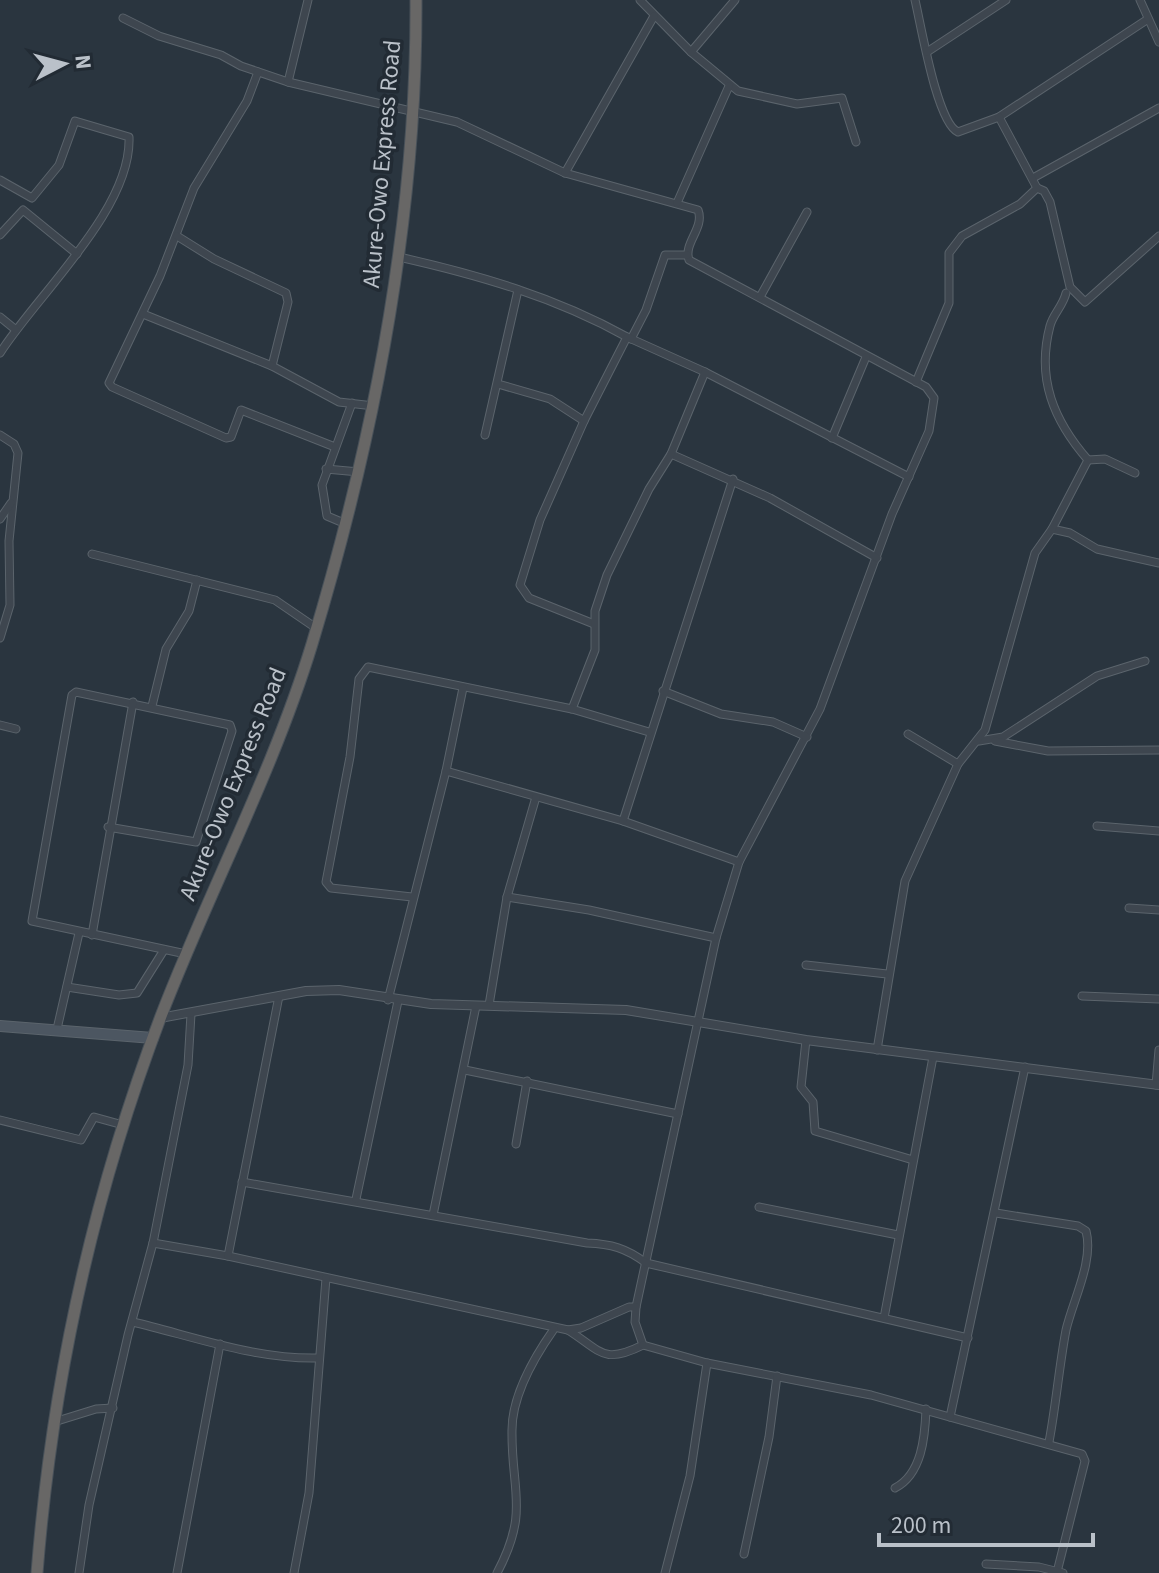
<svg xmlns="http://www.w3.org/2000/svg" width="1159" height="1573" viewBox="0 0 1159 1573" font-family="'Source Sans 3',sans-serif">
<rect width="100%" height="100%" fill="#2a353f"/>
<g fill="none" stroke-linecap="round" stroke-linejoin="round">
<defs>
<g id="minor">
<path d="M 640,0 L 691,52 L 738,91 L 797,104 L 842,98 L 856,142"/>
<path d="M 915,0 C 921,25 937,123 958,132 L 999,117 L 1148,19"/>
<path d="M 1140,0 L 1159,42"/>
<path d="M 123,18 L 159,36 L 221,55 L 241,66 L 288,82 L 457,122 L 565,173 L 698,210 C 705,228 683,243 689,260 L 926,387 L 934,398 L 929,431 L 892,514 L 820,709 L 739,862 L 716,938 L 636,1307"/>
<path d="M 691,52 L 735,0"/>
<path d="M 927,52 L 1006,0"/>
<path d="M 258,72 L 247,101 L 194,188 L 160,276 L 109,383 L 112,387 L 226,438 L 231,437 L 241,410 L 335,447"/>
<path d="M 288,82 L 308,0"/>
<path d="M 565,173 L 654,16"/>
<path d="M 1033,178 L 1159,108"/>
<path d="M 0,180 L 32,198 L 59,165 L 75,121 L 129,137 C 132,209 37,295 0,353"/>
<path d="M 1037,188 L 1044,191 L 1050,202 L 1070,287 L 1085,302 L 1159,236"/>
<path d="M 677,203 L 729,86"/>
<path d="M 0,235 L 23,210 L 77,254"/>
<path d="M 177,236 L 214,259 L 286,293 L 288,302 L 272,366"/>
<path d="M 399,257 C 479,275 555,297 627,337"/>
<path d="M 760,297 L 807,212"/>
<path d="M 143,314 L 272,366 L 339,402 L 374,406"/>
<path d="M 0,317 L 16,330"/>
<path d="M 631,339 L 646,310 L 665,255 L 687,255"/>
<path d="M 916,382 L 949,303 L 949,253 L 962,236 L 1020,204 L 1037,188 L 999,117"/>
<path d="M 498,384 L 550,399 L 584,421"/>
<path d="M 0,435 L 14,444 L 18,453 L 9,541 L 10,605 L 0,638"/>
<path d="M 485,435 L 518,290"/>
<path d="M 832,438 L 866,357"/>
<path d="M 671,454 L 770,498 L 877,558"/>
<path d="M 1088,460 L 1105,459 L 1135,473"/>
<path d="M 326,469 L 359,472"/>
<path d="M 0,519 L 11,503"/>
<path d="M 346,524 L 327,516 L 322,485 L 352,403"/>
<path d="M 1052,529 L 1070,533 L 1097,549 L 1159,563"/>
<path d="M 92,554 L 275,600 L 316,628"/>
<path d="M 594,624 L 529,598 L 520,585 L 540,520 L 584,421 L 627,337 L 705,372"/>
<path d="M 663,691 L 721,714 L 773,722 L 807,737"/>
<path d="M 152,706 L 166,649 L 189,611 L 197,580"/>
<path d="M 572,709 L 595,650 L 595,611 L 607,575 L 649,489 L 671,454 L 705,372 L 909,477"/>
<path d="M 0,725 L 16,729"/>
<path d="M 908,734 L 958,764"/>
<path d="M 979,741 L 1003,737 L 1097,676 L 1145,661"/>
<path d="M 995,741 L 1048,751 L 1159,750"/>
<path d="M 446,771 L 623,821 L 739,862"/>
<path d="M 623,821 L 733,479"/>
<path d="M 1097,826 L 1159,831"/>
<path d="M 108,827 L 196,842 L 232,731 L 230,725 L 76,692 L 72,695 L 32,921 L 186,954"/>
<path d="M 412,897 L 331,888 L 326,882 L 350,757 L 359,679 L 368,667 L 572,709 L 649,732"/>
<path d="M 507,897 L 589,910 L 716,938"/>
<path d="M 1129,908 L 1159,910"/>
<path d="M 92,935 L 133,702"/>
<path d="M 806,965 L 887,974"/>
<path d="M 67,987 L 119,995 L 137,993 L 164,950"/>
<path d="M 1082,996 L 1159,999"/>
<path d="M 388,1000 L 446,771 L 463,688"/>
<path d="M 489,1005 L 507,897 L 536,797"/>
<path d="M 57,1029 L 79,933"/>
<path d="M 806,1040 L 801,1087 L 813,1102 L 815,1131 L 913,1160"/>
<path d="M 877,1050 L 905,881 L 958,764 L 985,730 L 1035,553 L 1052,529 L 1088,460 C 1054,421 1036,379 1050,326 C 1053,314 1063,306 1066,293"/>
<path d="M 465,1070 L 678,1114"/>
<path d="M 1156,1085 L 1159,1050"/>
<path d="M 0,1120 L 81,1140 L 94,1117 L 123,1125"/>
<path d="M 516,1144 L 527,1081"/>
<path d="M 242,1182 L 587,1243 C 611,1244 626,1248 646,1263 L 968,1338"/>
<path d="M 356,1199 L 398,1001"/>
<path d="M 759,1207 L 898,1235"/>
<path d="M 996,1213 L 1078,1226 L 1086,1231 C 1094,1261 1073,1300 1066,1330 C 1059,1367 1056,1405 1049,1442"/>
<path d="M 433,1215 L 476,1006"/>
<path d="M 153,1243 L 228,1256 L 568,1330"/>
<path d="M 228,1256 L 279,996"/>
<path d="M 629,1307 L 636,1307 L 635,1322 L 643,1345 C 603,1365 601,1351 568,1330 L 581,1328 Z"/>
<path d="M 884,1318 L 933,1057"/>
<path d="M 133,1322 C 192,1336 257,1360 319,1358"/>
<path d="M 643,1345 L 707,1363 L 871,1395 L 1082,1454 L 1085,1461 L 1057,1572"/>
<path d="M 950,1417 L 1025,1067"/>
<path d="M 54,1422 L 96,1409 L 113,1408"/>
<path d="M 895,1488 C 922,1474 925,1437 926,1409"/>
<path d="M 744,1554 L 769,1437 L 777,1376"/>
<path d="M 986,1564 L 1039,1567 L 1063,1573"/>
<path d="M 79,1573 L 89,1505 L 128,1335 L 153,1243 L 188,1065 L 191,1014"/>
<path d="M 177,1573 L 220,1344"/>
<path d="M 294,1573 L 309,1493 L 326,1278"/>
<path d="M 497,1573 C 530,1511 511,1491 512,1430 C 512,1395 535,1356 554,1329"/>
<path d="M 665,1573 L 690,1476 L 707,1363"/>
</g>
<path id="tertiary" d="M 160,1018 L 306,991 L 339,990 L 431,1004 L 626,1010 L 806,1040 L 1159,1085"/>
<path id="secondary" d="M 0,1026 L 153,1038"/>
<path id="trunk" d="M 37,1573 C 52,1382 93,1195 161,1016 C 209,891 273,772 312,644 C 375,435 417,219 416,0"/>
</defs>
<!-- minor casing -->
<use href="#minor" stroke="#5b646c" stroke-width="9"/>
<!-- tertiary casing -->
<use href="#tertiary" stroke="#5b646c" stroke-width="10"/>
<!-- secondary casing -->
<use href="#secondary" stroke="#5b646c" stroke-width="12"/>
<!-- trunk casing -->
<use href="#trunk" stroke="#485159" stroke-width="13"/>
<!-- minor -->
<use href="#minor" stroke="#3e464f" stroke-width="7"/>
<!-- tertiary -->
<use href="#tertiary" stroke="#3e464f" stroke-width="8"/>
<!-- secondary -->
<use href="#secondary" stroke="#4c5661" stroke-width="10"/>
<!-- trunk -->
<use href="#trunk" stroke="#686766" stroke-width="11"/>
</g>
<g text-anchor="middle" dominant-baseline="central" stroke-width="7" stroke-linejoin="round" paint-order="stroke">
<!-- street labels -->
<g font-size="24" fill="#bac1c9" stroke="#222b34">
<text transform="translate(382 164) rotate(-85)">Akure-Owo Express Road</text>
<text transform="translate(233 784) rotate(-68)">Akure-Owo Express Road</text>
</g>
</g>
<!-- north arrow -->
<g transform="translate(64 64) rotate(84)" stroke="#222b34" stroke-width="6" paint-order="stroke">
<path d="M0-6L14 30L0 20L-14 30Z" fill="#bac1c9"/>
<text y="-12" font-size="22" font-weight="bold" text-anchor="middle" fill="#bac1c9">N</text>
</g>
<!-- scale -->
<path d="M879 1533v12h214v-12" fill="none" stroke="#bac1c9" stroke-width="4"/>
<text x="891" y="1533" font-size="24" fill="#bac1c9" stroke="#222b34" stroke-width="6" paint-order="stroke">200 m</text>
</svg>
